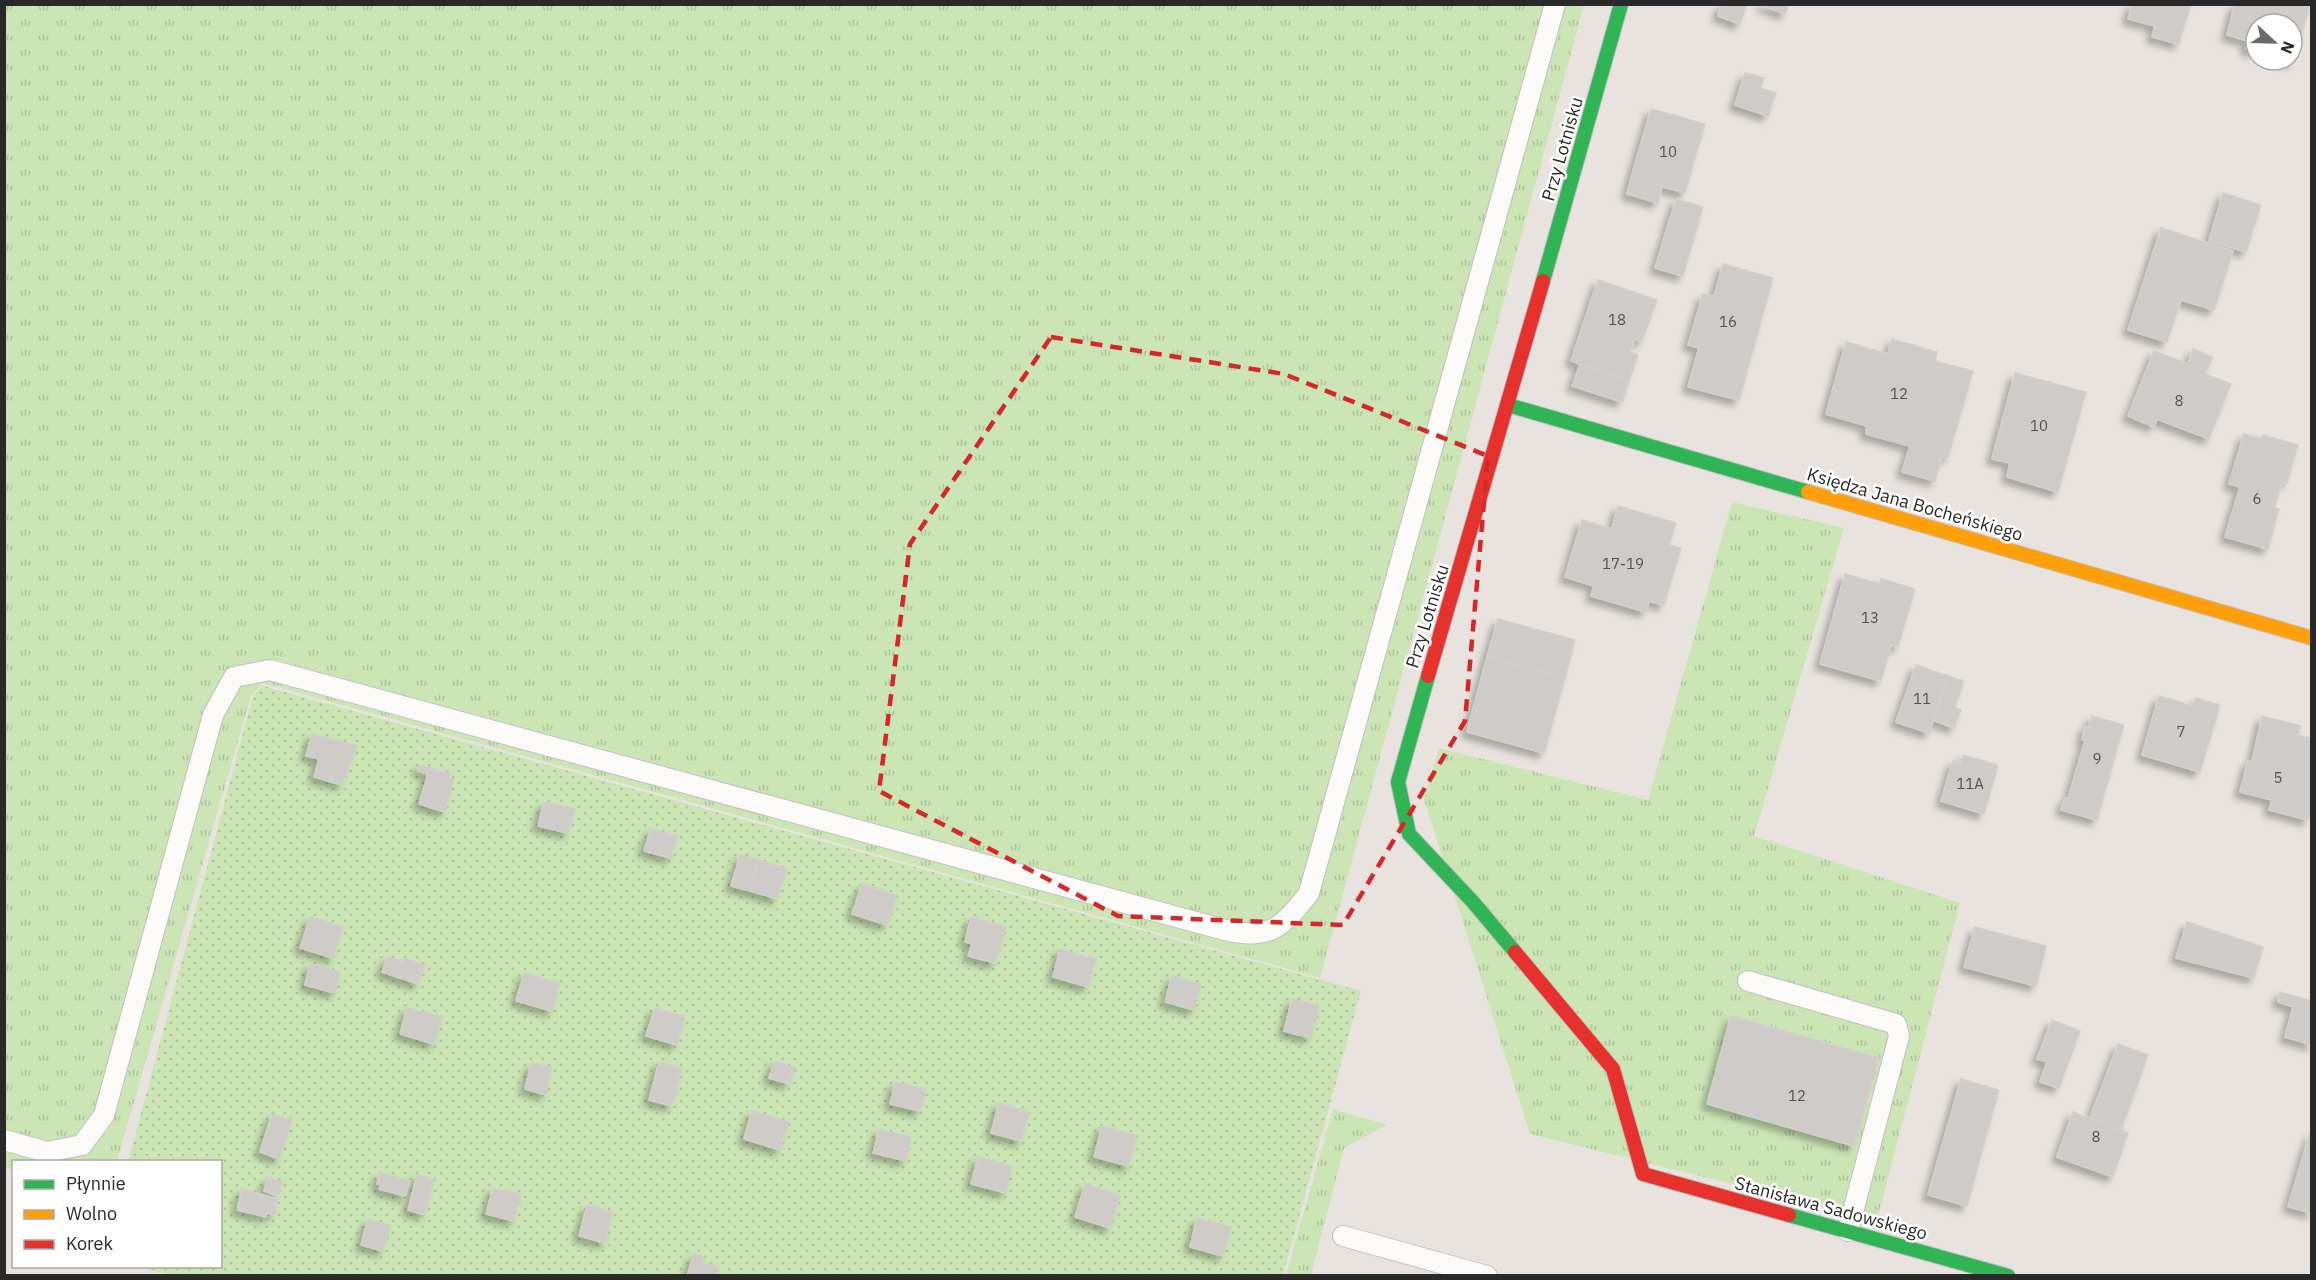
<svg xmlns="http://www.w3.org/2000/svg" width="2316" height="1280" viewBox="0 0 2316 1280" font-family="'IBM Plex Sans',sans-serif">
<defs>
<pattern id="grass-tufts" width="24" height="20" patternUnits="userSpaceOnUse" patternTransform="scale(1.5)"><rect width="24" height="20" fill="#cbe5b5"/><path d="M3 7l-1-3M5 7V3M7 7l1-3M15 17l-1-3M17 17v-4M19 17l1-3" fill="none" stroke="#aec49c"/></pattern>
<pattern id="garden-dots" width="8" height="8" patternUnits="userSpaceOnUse" patternTransform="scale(1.5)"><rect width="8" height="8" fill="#cbe5b5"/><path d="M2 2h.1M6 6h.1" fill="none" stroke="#aec49c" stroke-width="1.8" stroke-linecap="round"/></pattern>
<filter id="shadow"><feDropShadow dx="-5.5" dy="5.5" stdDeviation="3" flood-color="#0004"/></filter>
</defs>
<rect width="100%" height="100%" fill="#e8e3de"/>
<!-- grass -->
<g fill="url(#grass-tufts)">
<path d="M 4,5 L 1584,5 L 1320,978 L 263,683 L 251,696 L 117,1161 L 14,1162 L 13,1170 L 5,1167 Z"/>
<path d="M 1732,502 L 1844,528 L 1754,836 L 1960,903 L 1877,1220 L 1530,1134 L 1424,799 L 1439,748 L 1648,800 Z"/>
<path d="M 1333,1109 L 1387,1125 L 1344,1148 L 1311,1275 L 1286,1275 Z"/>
</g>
<!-- garden -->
<path fill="url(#garden-dots)" d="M 263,686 L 1361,991 L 1283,1275 L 170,1275 L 137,1267 L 220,1266 L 220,1162 L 128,1162 L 253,696 Z"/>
<!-- building -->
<g fill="#cecbc8" stroke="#d3cfcb" stroke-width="1.5" filter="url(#shadow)">
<path d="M 1722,4 L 1747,4 L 1740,24 L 1718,16 Z"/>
<path d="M 1759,4 L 1789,4 L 1785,14 Z"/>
<path d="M 2132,4 L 2191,4 L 2179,44 L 2152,37 L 2155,26 L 2128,19 Z"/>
<path d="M 2235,4 L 2310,5 L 2293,63 L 2283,60 L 2292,60 L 2292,24 L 2256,24 L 2256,52 L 2246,49 L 2248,41 L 2227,35 Z"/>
<path d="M 1745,73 L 1764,78 L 1760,88 L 1776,93 L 1768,116 L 1735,105 Z"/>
<path d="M 1651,109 L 1705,124 L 1685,193 L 1631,178 Z"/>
<path d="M 1631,178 L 1662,187 L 1658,203 L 1627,194 Z"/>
<path d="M 2223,193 L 2261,205 L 2246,252 L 2209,241 Z"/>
<path d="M 1676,199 L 1703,207 L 1683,276 L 1655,268 Z"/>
<path d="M 2161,228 L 2233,251 L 2214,310 L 2181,300 L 2167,342 L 2128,330 Z"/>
<path d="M 1723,264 L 1773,278 L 1739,400 L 1688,387 L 1699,348 L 1688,345 L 1703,294 L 1714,297 Z"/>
<path d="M 1598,280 L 1657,300 L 1642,341 L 1635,339 L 1630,352 L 1638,355 L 1629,381 L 1571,361 Z"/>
<path d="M 1892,339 L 1937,352 L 1935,361 L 1973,371 L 1948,458 L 1942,457 L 1935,481 L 1902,472 L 1910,446 L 1866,434 L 1867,426 L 1826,414 L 1846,342 L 1888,354 Z"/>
<path d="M 2193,349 L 2213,357 L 2205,374 L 2231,384 L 2209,439 L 2157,419 L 2154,427 L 2128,416 L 2154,351 L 2188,364 Z"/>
<path d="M 1580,364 L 1629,381 L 1622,402 L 1572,386 Z"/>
<path d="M 2015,373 L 2086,392 L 2058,492 L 2007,477 L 2010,463 L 1992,459 Z"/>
<path d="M 2244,434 L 2262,439 L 2263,435 L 2298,445 L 2287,483 L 2282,481 L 2274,508 L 2279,509 L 2268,549 L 2225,537 L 2240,487 L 2229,484 Z"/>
<path d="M 1618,506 L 1676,523 L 1669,545 L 1681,548 L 1664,605 L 1649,601 L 1646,612 L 1591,596 L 1594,586 L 1565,577 L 1582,520 L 1612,529 Z"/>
<path d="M 1845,574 L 1880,584 L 1881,579 L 1915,589 L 1898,647 L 1891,645 L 1881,681 L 1820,664 Z"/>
<path d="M 1498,619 L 1575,640 L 1565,678 L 1487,657 Z"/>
<path d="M 1487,657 L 1565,678 L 1544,753 L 1467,732 Z"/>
<path d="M 1916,665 L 1948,676 L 1929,733 L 1896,722 Z"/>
<path d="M 1948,676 L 1964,681 L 1955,708 L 1961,710 L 1954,728 L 1933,720 Z"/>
<path d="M 2159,696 L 2193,706 L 2196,698 L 2220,705 L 2200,772 L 2142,755 Z"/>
<path d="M 2092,716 L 2124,725 L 2097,820 L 2061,810 L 2065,798 L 2068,799 L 2085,740 L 2082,740 L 2085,726 L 2089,727 Z"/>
<path d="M 2262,716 L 2301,726 L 2298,735 L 2312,739 L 2312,808 L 2308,820 L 2269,810 L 2272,800 L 2240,792 L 2248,761 L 2252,762 Z"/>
<path d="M 312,734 L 357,746 L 342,785 L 314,777 L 319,759 L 306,756 Z"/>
<path d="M 1963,755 L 1998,765 L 1984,814 L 1941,801 L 1953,761 L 1961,763 Z"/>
<path d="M 419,765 L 450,773 L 449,778 L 454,779 L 445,812 L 419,804 L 428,774 L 418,771 Z"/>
<path d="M 544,802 L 575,809 L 568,833 L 538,826 Z"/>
<path d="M 651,829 L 677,836 L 671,858 L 644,851 Z"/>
<path d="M 740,855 L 759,860 L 750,891 L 731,886 Z"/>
<path d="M 759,860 L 787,869 L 777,899 L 750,891 Z"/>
<path d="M 862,884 L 897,895 L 887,925 L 852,914 Z"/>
<path d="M 310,917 L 343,927 L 333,958 L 300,948 Z"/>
<path d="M 971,917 L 1006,927 L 995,963 L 968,956 L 972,944 L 965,942 Z"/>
<path d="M 2187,922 L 2263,947 L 2254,978 L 2176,958 Z"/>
<path d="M 1975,927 L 2046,946 L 2036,986 L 1964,967 Z"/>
<path d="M 1060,949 L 1096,959 L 1088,987 L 1053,977 Z"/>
<path d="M 388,957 L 403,962 L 404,958 L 425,965 L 418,984 L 382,972 Z"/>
<path d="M 310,964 L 340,972 L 335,993 L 305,985 Z"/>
<path d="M 524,973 L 560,983 L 552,1011 L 516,1001 Z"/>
<path d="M 1172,976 L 1201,984 L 1194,1010 L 1165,1002 Z"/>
<path d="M 2280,992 L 2312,1001 L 2312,1045 L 2285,1037 L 2293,1007 L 2278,1002 Z"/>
<path d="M 1292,999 L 1319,1006 L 1310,1038 L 1284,1031 Z"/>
<path d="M 407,1008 L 442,1017 L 434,1044 L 400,1034 Z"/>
<path d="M 655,1008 L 685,1016 L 677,1045 L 646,1036 Z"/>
<path d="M 1731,1016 L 1879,1058 L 1854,1146 L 1707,1104 Z"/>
<path d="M 2052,1020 L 2080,1031 L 2059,1088 L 2040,1082 L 2047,1062 L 2037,1059 Z"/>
<path d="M 2118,1044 L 2148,1055 L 2121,1130 L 2090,1118 Z"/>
<path d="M 775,1061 L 795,1068 L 789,1084 L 769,1078 Z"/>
<path d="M 659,1062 L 682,1068 L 672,1106 L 649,1100 Z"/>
<path d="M 531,1064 L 552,1067 L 546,1095 L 525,1089 Z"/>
<path d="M 1961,1079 L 1999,1090 L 1967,1206 L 1928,1195 Z"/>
<path d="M 895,1082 L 926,1090 L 920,1111 L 890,1104 Z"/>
<path d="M 999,1103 L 1029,1112 L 1021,1141 L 991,1133 Z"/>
<path d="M 752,1111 L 789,1122 L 780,1150 L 744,1139 Z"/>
<path d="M 2073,1112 L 2128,1133 L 2113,1177 L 2057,1157 Z"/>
<path d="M 272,1114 L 292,1120 L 279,1159 L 260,1152 Z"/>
<path d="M 1102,1126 L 1137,1135 L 1129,1166 L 1094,1157 Z"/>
<path d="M 879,1129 L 911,1137 L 906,1161 L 873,1153 Z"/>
<path d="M 2310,1133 L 2312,1133 L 2312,1213 L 2288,1207 Z"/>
<path d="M 978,1157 L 1012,1166 L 1006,1193 L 971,1184 Z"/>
<path d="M 380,1173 L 410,1181 L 405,1196 L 379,1189 L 381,1185 L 377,1184 Z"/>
<path d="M 417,1175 L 434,1179 L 425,1215 L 408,1210 Z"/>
<path d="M 268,1177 L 282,1182 L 277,1196 L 264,1191 Z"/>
<path d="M 1085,1184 L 1120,1195 L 1110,1228 L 1075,1217 Z"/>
<path d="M 493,1188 L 521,1194 L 514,1221 L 486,1214 Z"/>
<path d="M 242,1189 L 278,1199 L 274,1215 L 267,1213 L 266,1217 L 237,1210 Z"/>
<path d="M 587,1205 L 613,1212 L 605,1243 L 579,1236 Z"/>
<path d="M 1197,1218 L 1231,1227 L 1223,1256 L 1190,1247 Z"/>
<path d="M 368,1219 L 390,1225 L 383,1251 L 361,1245 Z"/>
<path d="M 694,1254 L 704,1257 L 702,1262 L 719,1267 L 717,1276 L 687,1276 Z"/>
</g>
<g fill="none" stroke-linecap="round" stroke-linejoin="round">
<defs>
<g id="lane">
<path d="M 1748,981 L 1896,1024 L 1899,1036 L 1848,1231"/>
<path d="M 4,1140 L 47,1152 L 82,1145 L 104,1115 L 213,715 L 234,677 L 270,670 L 1225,930 C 1269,941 1283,927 1309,893 L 1555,4"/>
<path d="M 1343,1236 L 1487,1276"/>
</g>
<g id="fast">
<path d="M 1543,281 L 1621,4"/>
<path d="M 1508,405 L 1808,492"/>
<path d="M 1428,676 L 1398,782 L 1409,834 L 1473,902 L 1515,952"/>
<path d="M 1789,1215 L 2008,1276"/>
</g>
<path id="slow" d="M 1808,492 L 2312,638"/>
<g id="jam">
<path d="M 1428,676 L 1543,281"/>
<path d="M 1515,952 L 1613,1069 L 1643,1174 L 1789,1215"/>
</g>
</defs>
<!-- lane casing -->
<use href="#lane" stroke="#c1bfc0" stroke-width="22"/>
<!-- fast casing -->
<use href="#fast" stroke="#c1bfc0" stroke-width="16"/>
<!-- slow casing -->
<use href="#slow" stroke="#c1bfc0" stroke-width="16"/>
<!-- jam casing -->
<use href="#jam" stroke="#c1bfc0" stroke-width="16"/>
<!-- lane -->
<use href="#lane" stroke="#fcfbfa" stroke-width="20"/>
<!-- fast -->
<use href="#fast" stroke="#30b455" stroke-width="14"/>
<!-- slow -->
<use href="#slow" stroke="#ff9f0a" stroke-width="14"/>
<!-- jam -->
<use href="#jam" stroke="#e5322d" stroke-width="14"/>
</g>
<!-- marked area -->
<path fill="none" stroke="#d62828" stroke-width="4.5" stroke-dasharray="12 8" stroke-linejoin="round" d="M 1051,337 L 1284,374 L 1488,456 L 1465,721 L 1343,925 L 1118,916 L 879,791 L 910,544 Z"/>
<g text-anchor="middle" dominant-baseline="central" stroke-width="5" stroke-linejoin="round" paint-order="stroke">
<!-- number labels -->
<g font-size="15" fill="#535252">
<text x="1668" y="151">10</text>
<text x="1617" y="319">18</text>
<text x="1728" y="321">16</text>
<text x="1899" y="393">12</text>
<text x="2179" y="400">8</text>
<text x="2039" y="425">10</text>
<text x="2257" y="498">6</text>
<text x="1623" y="563">17-19</text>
<text x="1870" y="617">13</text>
<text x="1922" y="698">11</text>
<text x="2181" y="731">7</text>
<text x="2097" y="758">9</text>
<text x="2278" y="777">5</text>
<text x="1970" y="783">11A</text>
<text x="1797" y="1095">12</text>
<text x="2096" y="1136">8</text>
</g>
<!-- street labels -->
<g font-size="18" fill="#292929" stroke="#fff">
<text transform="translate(1562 149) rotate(-74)">Przy Lotnisku</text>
<text transform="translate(1915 504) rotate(16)">Księdza Jana Bocheńskiego</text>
<text transform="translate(1427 616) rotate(-73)">Przy Lotnisku</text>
<text transform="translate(1831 1208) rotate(15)">Stanisława Sadowskiego</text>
</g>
</g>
<!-- border -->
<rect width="2316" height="1280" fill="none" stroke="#292929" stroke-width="12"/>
<!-- legend -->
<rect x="12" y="1160" width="210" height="108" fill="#ffffff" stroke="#a9a9a9" stroke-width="1.5"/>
<rect x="24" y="1180" width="30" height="9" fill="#30b455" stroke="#a9a9a9" stroke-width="1.5"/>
<text x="66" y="1190" font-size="18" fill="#292929">Płynnie</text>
<rect x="24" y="1210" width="30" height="9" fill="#ff9f0a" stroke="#a9a9a9" stroke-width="1.5"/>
<text x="66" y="1220" font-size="18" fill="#292929">Wolno</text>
<rect x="24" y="1240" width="30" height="9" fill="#e5322d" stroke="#a9a9a9" stroke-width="1.5"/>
<text x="66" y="1250" font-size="18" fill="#292929">Korek</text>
<!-- north arrow -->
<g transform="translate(2274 42) rotate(112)"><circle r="28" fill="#ffffff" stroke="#a9a9a9" stroke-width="1.5"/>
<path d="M0-4.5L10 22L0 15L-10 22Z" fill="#6c6a68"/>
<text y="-9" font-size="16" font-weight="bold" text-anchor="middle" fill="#292929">N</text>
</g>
</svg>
